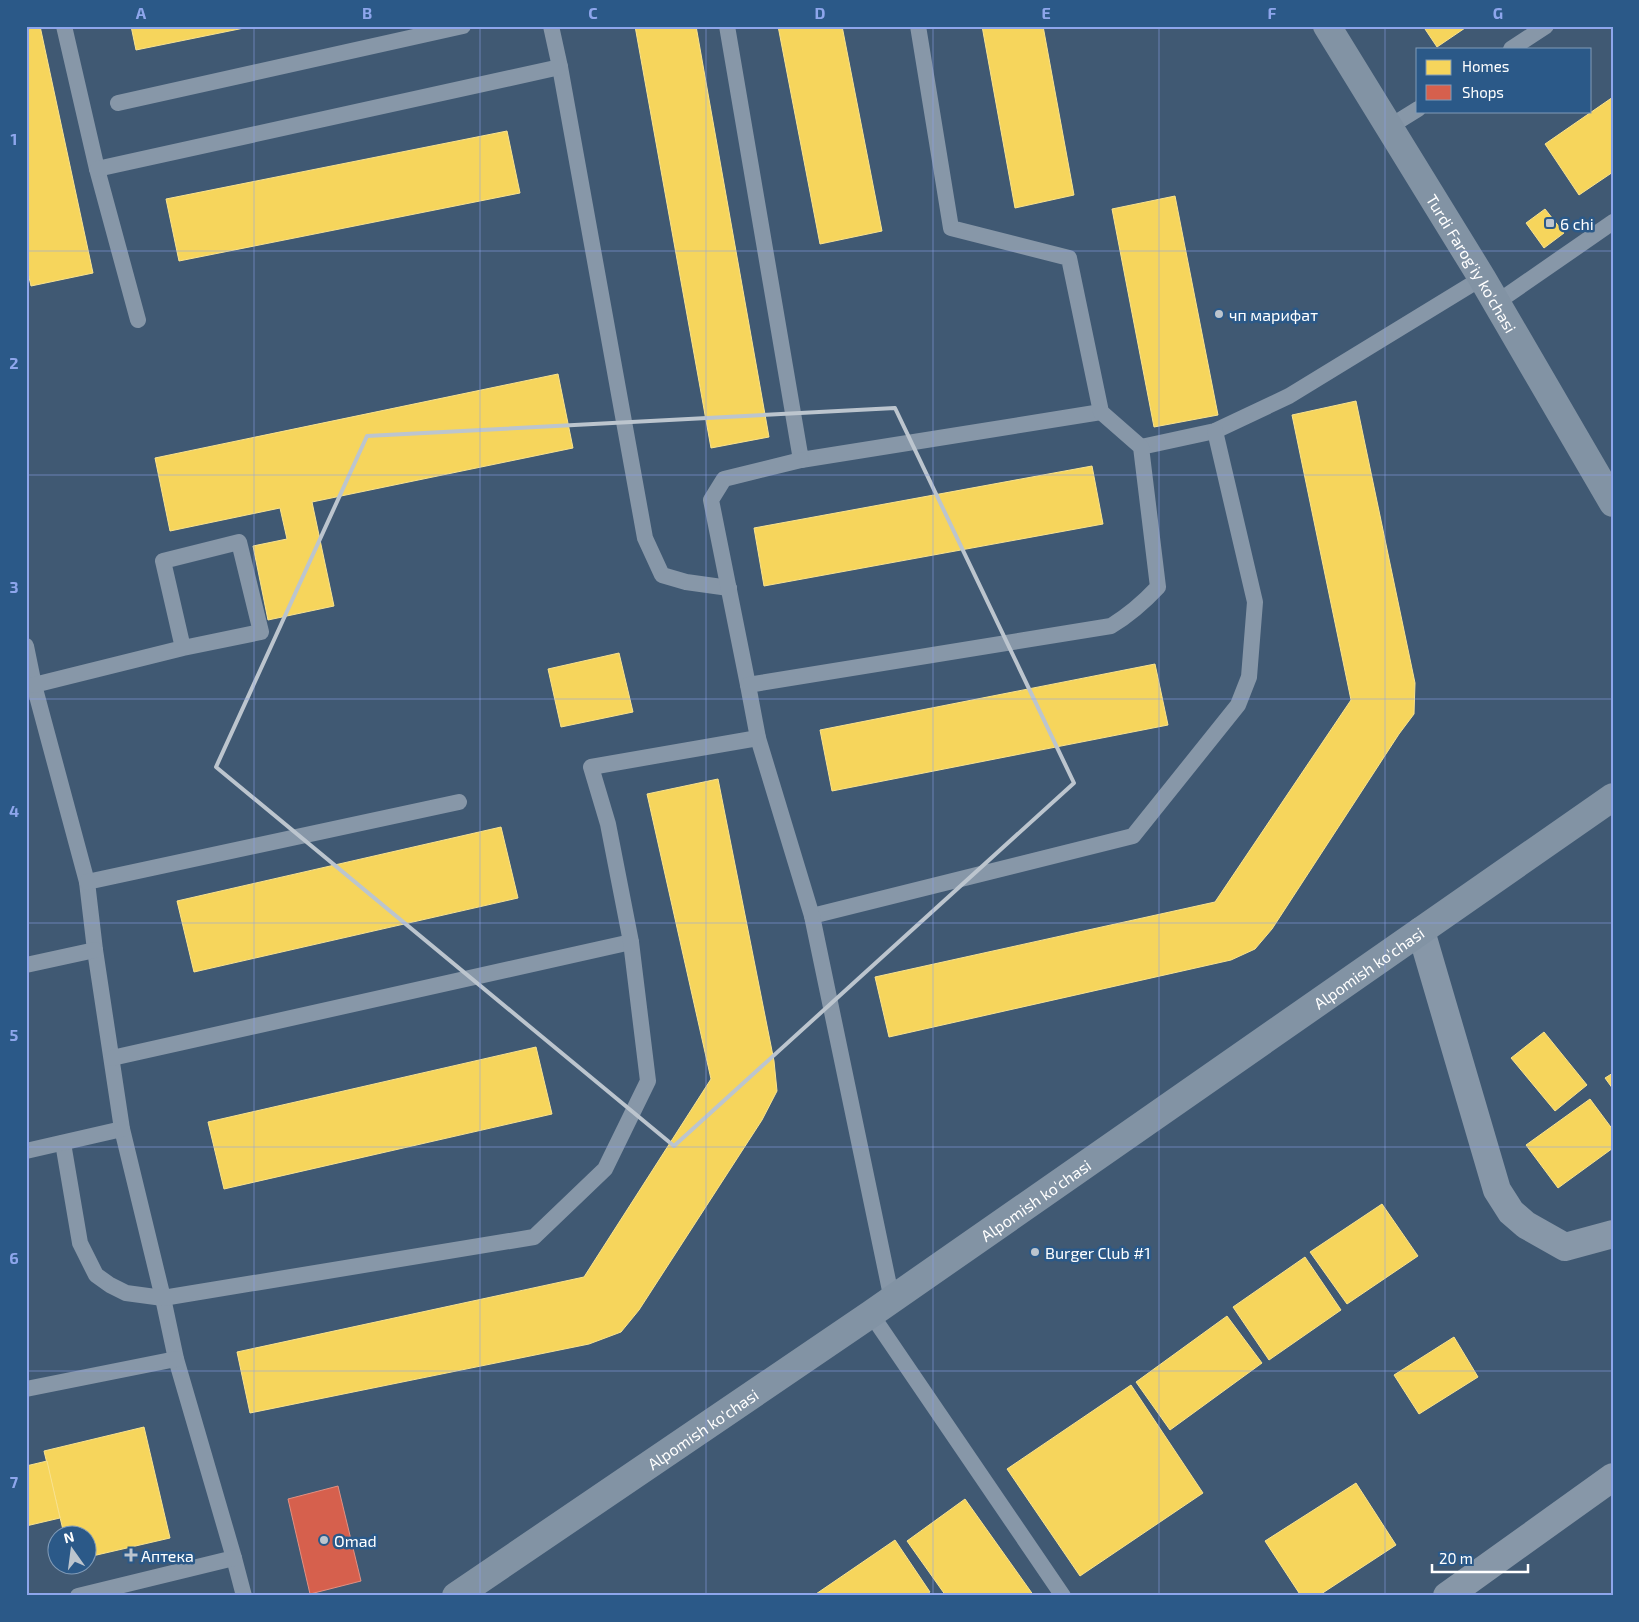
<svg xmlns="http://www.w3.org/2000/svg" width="1639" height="1622" viewBox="0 0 1639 1622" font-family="'Exo 2',sans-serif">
<rect width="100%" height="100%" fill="#405973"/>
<!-- homes -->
<g fill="#f6d55c" stroke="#f9e28d">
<path d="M 26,26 L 40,26 L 93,273 L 31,286 L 26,264 Z"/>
<path d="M 131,26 L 254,26 L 136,50 Z"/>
<path d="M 635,26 L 696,26 L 769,437 L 711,448 Z"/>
<path d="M 778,26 L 842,26 L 882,231 L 820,244 Z"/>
<path d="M 982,26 L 1043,26 L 1074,195 L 1015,208 Z"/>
<path d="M 1423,26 L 1468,26 L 1437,47 Z"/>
<path d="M 1613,97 L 1613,172 L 1579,195 L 1545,144 Z"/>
<path d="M 507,131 L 520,193 L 179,261 L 166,199 Z"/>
<path d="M 1175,196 L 1218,415 L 1154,427 L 1112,209 Z"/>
<path d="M 1545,209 L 1564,233 L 1544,248 L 1526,223 Z"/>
<path d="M 558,374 L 573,448 L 312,502 L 334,606 L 268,620 L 253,546 L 287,539 L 280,508 L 170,531 L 155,458 Z"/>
<path d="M 1356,401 L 1415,683 L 1414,714 L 1399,734 L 1272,929 L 1255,949 L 1231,960 L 889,1037 L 875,977 L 1215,902 L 1351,700 L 1292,415 Z"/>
<path d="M 1092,466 L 1103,524 L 764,586 L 754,528 Z"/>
<path d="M 619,653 L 633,712 L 561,727 L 548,669 Z"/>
<path d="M 1155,664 L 1168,725 L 832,791 L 820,730 Z"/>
<path d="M 718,779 L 774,1061 L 777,1091 L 762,1120 L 639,1310 L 621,1332 L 589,1344 L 250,1413 L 237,1352 L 584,1277 L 711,1079 L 647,794 Z"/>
<path d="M 501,827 L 518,898 L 194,972 L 177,901 Z"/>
<path d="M 1544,1032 L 1587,1085 L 1555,1111 L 1511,1058 Z"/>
<path d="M 536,1047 L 552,1114 L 224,1189 L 208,1122 Z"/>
<path d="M 1613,1073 L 1613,1089 L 1605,1078 Z"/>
<path d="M 1590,1099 L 1613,1130 L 1613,1148 L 1558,1188 L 1526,1145 Z"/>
<path d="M 1382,1204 L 1418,1256 L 1347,1304 L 1310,1252 Z"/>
<path d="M 1305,1257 L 1341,1310 L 1269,1360 L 1233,1307 Z"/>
<path d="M 1227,1316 L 1262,1363 L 1170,1430 L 1136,1382 Z"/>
<path d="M 1454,1337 L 1478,1377 L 1419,1414 L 1394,1375 Z"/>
<path d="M 1131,1385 L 1203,1493 L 1080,1576 L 1007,1469 Z"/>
<path d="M 144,1427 L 170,1538 L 88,1557 L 88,1534 L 64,1534 L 44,1451 Z"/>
<path d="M 47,1461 L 60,1518 L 26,1526 L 26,1466 Z"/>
<path d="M 1356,1483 L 1396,1545 L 1318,1596 L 1301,1596 L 1265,1541 Z"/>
<path d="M 965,1499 L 1034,1596 L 946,1596 L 907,1541 Z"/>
<path d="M 895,1540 L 930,1592 L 924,1596 L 813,1596 Z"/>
</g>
<!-- shops -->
<path fill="#d6604d" stroke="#e29082" d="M 338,1486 L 361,1581 L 310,1594 L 288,1499 Z"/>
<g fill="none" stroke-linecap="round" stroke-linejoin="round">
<!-- lane -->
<g stroke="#8797a8" stroke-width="16">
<path d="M 64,26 L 97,169 L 138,320"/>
<path d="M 727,26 L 801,460 L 1101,412"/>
<path d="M 1511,49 L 1546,26"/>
<path d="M 560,67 L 645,538 L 662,575 L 686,582 L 729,588"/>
<path d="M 118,103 L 463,26"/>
<path d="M 1389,127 L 1418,109"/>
<path d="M 97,169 L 560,67 L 551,26"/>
<path d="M 1496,303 L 1613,222"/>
<path d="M 1141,447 L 1215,431 L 1289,396 L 1482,278"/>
<path d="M 26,646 L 34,685 L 87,882 L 95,950 L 122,1129 L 163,1298 L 176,1359 L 234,1558 L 244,1596"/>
<path d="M 34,685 L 183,648 L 261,632 L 239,542 L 163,561 L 183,648"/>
<path d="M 748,685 L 711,500 L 724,479 L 801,460"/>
<path d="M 87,882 L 459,802"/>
<path d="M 812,916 L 1133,836 L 1238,705 L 1249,677 L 1255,602 L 1215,431"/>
<path d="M 26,965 L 95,950"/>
<path d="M 112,1058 L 631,942"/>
<path d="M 63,1143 L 80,1243 L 96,1275 L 110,1285 L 126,1293 L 163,1298 L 534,1237 L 605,1169 L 648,1081 L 631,942 L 608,824 L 591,767 L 758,738"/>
<path d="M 26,1151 L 122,1129"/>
<path d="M 892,1300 L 812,916 L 758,738 L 748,685 L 1111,626 C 1129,615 1143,603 1158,587 L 1141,447 L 1101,412 L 1069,258 L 951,228 L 918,26"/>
<path d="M 871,1314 L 1063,1596"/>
<path d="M 26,1389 L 176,1359"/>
<path d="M 78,1596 L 234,1558"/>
</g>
<!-- street -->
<g stroke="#8797a8" stroke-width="28">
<path d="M 1421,931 L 1497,1190 L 1511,1212 L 1526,1225 L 1565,1247 L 1613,1234"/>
<path d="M 1447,1596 L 1613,1477"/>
</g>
<!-- secondary -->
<g stroke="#8293a4" stroke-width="28">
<path id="s1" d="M 1327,26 L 1482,278 L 1613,503"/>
<path id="s2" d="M 456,1596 L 871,1314 L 1613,797"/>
</g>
</g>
<!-- marked area -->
<path fill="none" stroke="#bcc5ce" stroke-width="4" stroke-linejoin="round" d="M 895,408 L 1074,783 L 674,1146 L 216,767 L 367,436 Z"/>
<!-- grid -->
<path fill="none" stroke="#8ea6ec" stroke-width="1" stroke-opacity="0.55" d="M 254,26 L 254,1596M 480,26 L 480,1596M 706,26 L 706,1596M 933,26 L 933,1596M 1159,26 L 1159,1596M 1385,26 L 1385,1596M 26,251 L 1613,251M 26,475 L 1613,475M 26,699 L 1613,699M 26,923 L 1613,923M 26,1147 L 1613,1147M 26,1371 L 1613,1371"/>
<!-- markers -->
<g fill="#bcc5ce" stroke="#2b5988" stroke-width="2">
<rect x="1545" y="218" width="10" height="10" rx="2.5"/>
<circle cx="1219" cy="314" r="5"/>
<circle cx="1035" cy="1252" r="5"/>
<circle cx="324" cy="1540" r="5"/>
<path d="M128.5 1547.5h5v5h5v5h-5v5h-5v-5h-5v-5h5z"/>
</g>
<g text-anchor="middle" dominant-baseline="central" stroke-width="5" stroke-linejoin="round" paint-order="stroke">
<!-- poi labels -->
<g font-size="16" fill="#fff" stroke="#2b5988" text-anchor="start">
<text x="1560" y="223">6 chi</text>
<text x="1229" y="314">чп марифат</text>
<text x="1045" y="1252">Burger Club #1</text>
<text x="334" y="1540">Omad</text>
<text x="141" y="1555">Аптека</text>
</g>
<!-- street labels -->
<g font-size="16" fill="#fff" stroke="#2b5988">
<text stroke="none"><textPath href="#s1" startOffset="278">Turdi Farog'iy ko'chasi</textPath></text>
<text stroke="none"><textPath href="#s2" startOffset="1108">Alpomish ko'chasi</textPath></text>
<text stroke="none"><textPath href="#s2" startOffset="702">Alpomish ko'chasi</textPath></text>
<text stroke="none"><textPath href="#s2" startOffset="298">Alpomish ko'chasi</textPath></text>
</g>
</g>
<!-- border -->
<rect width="1639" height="1622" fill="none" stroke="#2b5988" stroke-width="55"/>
<!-- legend -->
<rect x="1416" y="48" width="175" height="65" fill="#2b5988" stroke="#809bb8"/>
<rect x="1426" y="60" width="25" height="15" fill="#f6d55c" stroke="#809bb8"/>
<text x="1462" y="72" font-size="15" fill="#ffffff">Homes</text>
<rect x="1426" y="85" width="25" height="15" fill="#d6604d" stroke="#809bb8"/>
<text x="1462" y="98" font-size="15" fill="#ffffff">Shops</text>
<!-- north arrow -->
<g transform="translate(72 1550) rotate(346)"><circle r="24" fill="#2b5988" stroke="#809bb8"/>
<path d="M0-4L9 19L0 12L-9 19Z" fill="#bcc5ce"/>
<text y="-8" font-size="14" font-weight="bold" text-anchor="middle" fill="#ffffff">N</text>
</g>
<!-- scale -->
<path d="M1432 1564v8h96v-8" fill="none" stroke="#ffffff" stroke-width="2.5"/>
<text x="1439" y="1564" font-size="15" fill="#ffffff" stroke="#2b5988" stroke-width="4" paint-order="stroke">20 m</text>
<rect x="28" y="28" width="1584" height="1566" fill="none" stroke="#8ea6ec" stroke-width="2"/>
<g font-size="16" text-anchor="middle" font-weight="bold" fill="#8ea6ec">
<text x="141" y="19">A</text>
<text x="367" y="19">B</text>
<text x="593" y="19">C</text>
<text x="820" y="19">D</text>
<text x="1046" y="19">E</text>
<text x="1272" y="19">F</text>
<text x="1498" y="19">G</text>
<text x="14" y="145">1</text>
<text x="14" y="369">2</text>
<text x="14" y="593">3</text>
<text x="14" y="817">4</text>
<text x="14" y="1041">5</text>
<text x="14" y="1264">6</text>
<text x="14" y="1488">7</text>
</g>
</svg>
